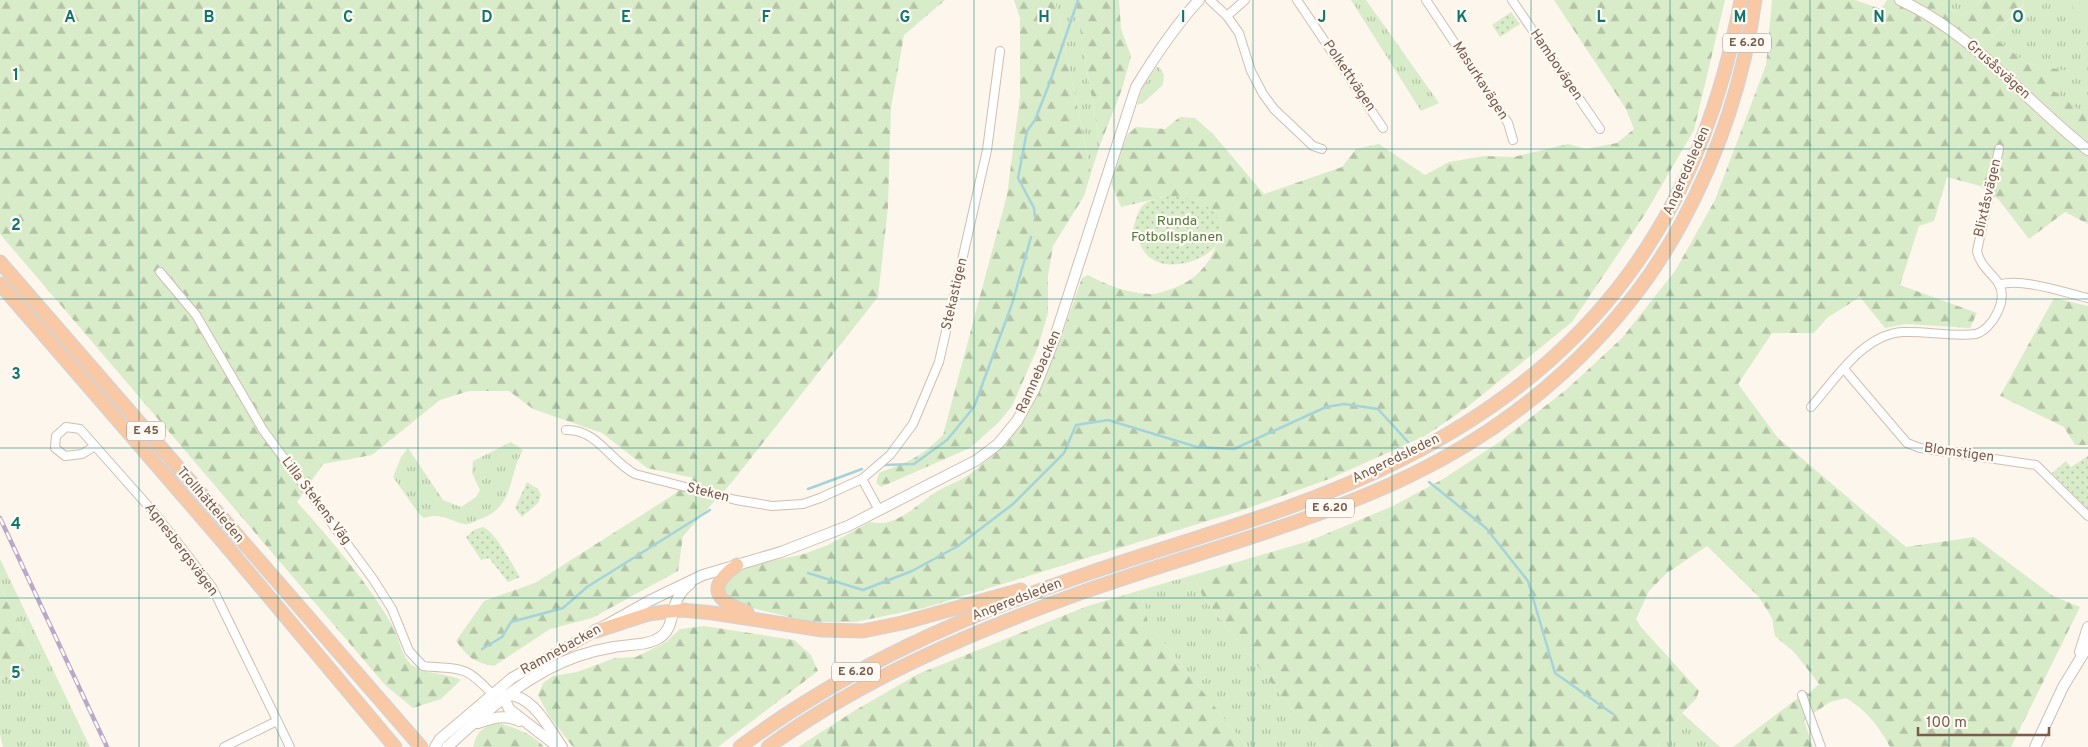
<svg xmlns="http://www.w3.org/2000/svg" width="2088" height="747" viewBox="0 0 2088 747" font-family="Overpass,sans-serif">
<defs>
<pattern id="grass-tufts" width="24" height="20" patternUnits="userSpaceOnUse" patternTransform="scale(1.25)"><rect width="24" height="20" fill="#d8ecc9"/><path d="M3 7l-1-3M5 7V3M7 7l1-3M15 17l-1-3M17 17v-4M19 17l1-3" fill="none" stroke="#b4c2a5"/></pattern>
<pattern id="forest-firs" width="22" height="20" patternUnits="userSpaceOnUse" patternTransform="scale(1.25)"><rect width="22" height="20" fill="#d8ecc9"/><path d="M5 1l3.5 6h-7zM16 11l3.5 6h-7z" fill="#b4c2a5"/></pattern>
<pattern id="park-dots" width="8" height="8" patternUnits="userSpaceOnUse" patternTransform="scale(1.25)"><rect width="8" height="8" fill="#d8ecc9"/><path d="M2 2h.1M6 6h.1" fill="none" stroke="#b4c2a5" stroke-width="1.8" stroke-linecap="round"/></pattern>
</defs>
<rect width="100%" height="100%" fill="#fdf6ec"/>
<!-- grass -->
<g fill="url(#grass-tufts)">
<path d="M 1055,0 L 1075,0 L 1100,145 L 1091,173 Z"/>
<path d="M 1351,0 L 1366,0 L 1439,103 L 1421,111 Z"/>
<path d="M 1935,0 L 1982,0 L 1962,16 Z"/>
<path d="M 2023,0 L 2088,0 L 2088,117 L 2050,89 L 2071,72 L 2026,63 L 1992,36 L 2024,5 Z"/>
<path d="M 1156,67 L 1159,67 L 1164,75 L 1163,85 L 1143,103 L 1137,105 L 1143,86 Z"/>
<path d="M 511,442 L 523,450 C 508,475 515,505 483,518 C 479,519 473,523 469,524 C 454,526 446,511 424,518 L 419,514 L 393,477 L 401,457 L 408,448 L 443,500 L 461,507 L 476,497 L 480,490 L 472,473 L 473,461 Z"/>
<path d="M 0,559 L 90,747 L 3,747 L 0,734 L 0,676 L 6,680 L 32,653 L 0,584 Z"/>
<path d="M 1193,575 L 1203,597 L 1322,747 L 1247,747 L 1148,623 L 1141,590 Z"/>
<path d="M 1682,713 L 1720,747 L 1658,747 Z"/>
</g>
<!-- forest -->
<g fill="url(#forest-firs)">
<path d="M 0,0 L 945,0 L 904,35 L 891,108 L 888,207 L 878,297 L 732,482 L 683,536 L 678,571 L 592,618 L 550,629 L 494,666 C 473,662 469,658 456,641 L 484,601 L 535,583 L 673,495 L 694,478 L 647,468 L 602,433 L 533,409 L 509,391 L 469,391 L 440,400 L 372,455 L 323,464 L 297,502 C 331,540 365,579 391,623 C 398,634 400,651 408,661 C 419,675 445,672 461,680 L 441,699 L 413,708 L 386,686 L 0,234 Z"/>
<path d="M 1014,0 L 1055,0 L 1091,173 L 1084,196 L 1053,246 L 1048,276 L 1048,313 L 1038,347 L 1012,406 L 999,422 L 970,448 L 881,487 L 876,483 L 879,473 C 909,461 919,459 943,435 L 1007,195 L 1020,97 L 1020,18 Z"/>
<path d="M 1075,0 L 1119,0 L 1121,29 L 1131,56 L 1122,89 L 1100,145 Z"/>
<path d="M 1554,0 L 1725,0 L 1694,130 L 1645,214 L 1572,322 L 1466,408 L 1425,436 L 1329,479 L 1240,511 L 924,608 L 855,622 L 811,622 L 756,609 L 733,600 L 724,589 L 726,579 L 742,567 L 804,554 L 828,545 L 870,522 C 895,528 913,508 933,494 C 944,486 959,482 970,474 C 1035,427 1056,350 1082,278 L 1088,275 C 1106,285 1128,293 1149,294 C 1155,295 1162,292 1168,290 C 1199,281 1216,258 1221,227 L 1168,196 L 1121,207 L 1111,183 L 1127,135 L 1136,127 L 1165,129 L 1180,117 L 1195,118 L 1213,134 L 1264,194 L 1342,167 L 1356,149 L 1379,144 L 1425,175 L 1449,162 L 1485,156 L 1513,157 L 1568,144 L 1586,149 L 1617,143 L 1634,129 L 1626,109 Z"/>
<path d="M 1772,0 L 1855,0 L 1881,9 L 1887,0 L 1935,0 L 1962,16 L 1982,0 L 2023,0 L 2024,4 L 1992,36 L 2026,63 L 2072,72 L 2051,89 L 2088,117 L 2088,224 L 2065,212 L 2029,239 L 1999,200 L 1980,186 L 1947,177 L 1934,221 L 1919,226 L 1900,285 L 1977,313 L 1970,328 L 1906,324 L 1885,328 L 1860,297 L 1827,318 L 1814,333 L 1772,333 L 1738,384 L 1778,438 L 1906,547 L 1974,537 L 2053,596 L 2080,607 L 2011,747 L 1890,747 C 1879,726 1866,710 1846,698 L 1830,702 L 1804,720 L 1813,747 L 1733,747 L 1802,695 L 1806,692 L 1808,694 L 1819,684 L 1795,653 L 1775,636 L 1772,618 L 1759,597 L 1707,546 L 1667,573 L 1649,591 L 1636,619 L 1641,627 L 1699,691 L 1696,699 L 1682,713 L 1658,747 L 1322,747 L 1203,597 L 1193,575 L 1309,541 L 1393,506 L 1443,479 L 1498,443 L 1567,389 L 1622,338 L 1675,271 L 1715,200 L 1766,65 Z"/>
<path d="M 2054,298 L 2088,306 L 2088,445 L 2075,445 L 2064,427 L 2000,396 Z"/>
<path d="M 0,584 L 32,653 L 29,670 L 6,680 L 0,676 Z"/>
<path d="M 1141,590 L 1148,623 L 1247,747 L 798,747 L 854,711 L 918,674 L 1085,607 Z"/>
<path d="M 704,626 L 794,640 L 811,655 L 818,671 L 718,747 L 573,747 L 549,716 L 538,695 L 543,683 L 553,676 L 577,672 L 615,658 L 636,657 L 666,642 L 680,629 Z"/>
<path d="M 499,723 C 516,728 533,734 544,747 L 473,747 C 477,731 483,726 499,723 Z"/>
</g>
<!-- park -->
<g fill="url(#park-dots)">
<path d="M 1511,12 L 1520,24 L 1500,37 L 1492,25 Z"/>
<path d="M 1168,196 C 1188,197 1214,202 1220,225 C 1222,229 1220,235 1220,240 C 1209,261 1167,274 1148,256 C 1141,249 1137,238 1133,229 C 1141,203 1141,202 1168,196 Z"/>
<path d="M 2088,456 L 2088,509 L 2052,473 L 2066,461 L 2071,467 Z"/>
<path d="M 527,482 L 538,489 L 541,495 L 538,503 L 522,517 L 515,508 Z"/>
<path d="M 483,527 C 495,531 512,565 520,577 L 508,582 L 489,558 L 481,560 L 466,537 L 474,530 Z"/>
</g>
<!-- pitch -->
<path fill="#d8ecc9" d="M 2069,0 L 2088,0 L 2088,35 Z"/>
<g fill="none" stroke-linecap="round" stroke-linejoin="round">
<!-- stream -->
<g stroke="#a5d3da" stroke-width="2.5">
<path d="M 1035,217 L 1034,208 L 1018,178 L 1027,131 L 1035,120 L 1050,82 L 1078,0"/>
<path d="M 884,465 L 914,464 L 947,440 L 974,407 L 1012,304 L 1031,237"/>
<path d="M 1429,482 L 1486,528 L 1528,581 L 1555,673 L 1613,714"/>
<path d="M 808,489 L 862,469"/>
<path d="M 808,573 L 863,590 L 912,571 L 958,546 L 1013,504 L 1064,453 L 1076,425 L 1108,420 L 1197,447 L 1234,449 L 1326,407 L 1344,404 L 1378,409 L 1408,442"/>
<path d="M 482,649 L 502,637 L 511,622 L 563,608 L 587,587 L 710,510"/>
</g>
<defs>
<g id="minor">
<path d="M 1210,0 L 1227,16 L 1239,33 L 1251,71 L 1263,94 L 1274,109 L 1313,146 L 1322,149"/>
<path d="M 1297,0 L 1383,128"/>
<path d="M 1426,0 L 1508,123 L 1513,140"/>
<path d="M 1512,0 L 1600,129"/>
<path d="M 1227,16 L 1245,0"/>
<path d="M 160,272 L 196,315 L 263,430 L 373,579 L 392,609 L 409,651 L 423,666 C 461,670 463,663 492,694"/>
<path d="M 1999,285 C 2020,277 2066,293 2088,298"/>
<path d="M 1844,369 L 1907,443 L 1920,448 L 2036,465 L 2088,516"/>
<path d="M 1811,407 C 1835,380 1863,334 1903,332 C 1927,331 1952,337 1976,334 C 1992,329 2008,301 1999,284 C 1991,272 1980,266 1977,251 L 1999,149"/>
<path d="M 566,430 C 597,429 610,461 635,474 L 736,500 L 772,506 L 803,504 L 820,498 L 862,479"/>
<path d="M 95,446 L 82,454 L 65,456 L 55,448 L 56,436 L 66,427 L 80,429 L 157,516 L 212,587 L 290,747"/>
<path d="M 879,510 L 862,479 L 890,455 L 913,424 L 939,362 L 987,150 L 1000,51"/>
<path d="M 1802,695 L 1821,747"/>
<path d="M 224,747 L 277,721"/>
</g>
<g id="tertiary">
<path d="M 1900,0 C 1974,34 2025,101 2088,150"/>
<path d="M 2080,652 L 2088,627"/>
<path d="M 505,695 C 532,693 548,727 562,747"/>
<path d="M 506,695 L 505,700 L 509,709 L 558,747"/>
<path d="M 478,723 C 492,718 505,714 519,721"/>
<path d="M 435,747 L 440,739 L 512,678 L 649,601 L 703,575 L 781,552 L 848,526 L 977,460 L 998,444 L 1017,421 L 1035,388 L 1054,340 L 1136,87 C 1155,56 1174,27 1199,0"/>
<path d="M 447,747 C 487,711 526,674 578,656 C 590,652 602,649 614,647 C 629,644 646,646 659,638 C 678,627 666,602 690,584"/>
<path d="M 2035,747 L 2063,687 L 2088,646"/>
</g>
<g id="trunk">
<path d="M 0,262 L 421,747"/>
<path d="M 0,284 L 223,542 L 395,747"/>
<path d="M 737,565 C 706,587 715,601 747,612"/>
<path d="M 596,631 L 648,614 L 682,610 L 713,613 L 822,630 L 863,631 L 902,623 L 1021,590"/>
<path d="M 740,747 C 845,668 965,615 1089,573 C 1191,538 1297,511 1394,463 C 1593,366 1701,216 1741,0"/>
<path d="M 768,747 C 863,678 970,633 1080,593 C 1190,554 1304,526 1409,476 C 1522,422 1621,334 1681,224 C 1719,154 1744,79 1755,0"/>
</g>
</defs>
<!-- minor casing -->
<use href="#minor" stroke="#d1beb0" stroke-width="10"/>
<!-- tertiary casing -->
<use href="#tertiary" stroke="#d1beb0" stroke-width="12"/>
<!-- trunk casing -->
<use href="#trunk" stroke="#dad1cd" stroke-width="15"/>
<!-- minor -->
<use href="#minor" stroke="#fff" stroke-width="8"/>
<!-- tertiary -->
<use href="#tertiary" stroke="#fff" stroke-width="10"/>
<!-- trunk -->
<use href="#trunk" stroke="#f9c8a4" stroke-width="12"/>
<defs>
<path id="rail" d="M 0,518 L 107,747"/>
</defs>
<!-- rail casing -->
<use href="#rail" stroke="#b9a8c9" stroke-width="4.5"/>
<!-- rail -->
<use href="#rail" stroke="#fffaf3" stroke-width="2.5" stroke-dasharray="8" stroke-linecap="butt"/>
</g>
<!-- grid -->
<path fill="none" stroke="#0f766e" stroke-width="1" stroke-opacity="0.55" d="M 139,0 L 139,747M 278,0 L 278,747M 418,0 L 418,747M 557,0 L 557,747M 696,0 L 696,747M 835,0 L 835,747M 974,0 L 974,747M 1114,0 L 1114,747M 1253,0 L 1253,747M 1392,0 L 1392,747M 1531,0 L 1531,747M 1670,0 L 1670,747M 1810,0 L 1810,747M 1949,0 L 1949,747M 0,149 L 2088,149M 0,299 L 2088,299M 0,448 L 2088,448M 0,598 L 2088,598"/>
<g text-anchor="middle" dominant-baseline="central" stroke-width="4.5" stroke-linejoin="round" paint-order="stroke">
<!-- shield labels -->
<g fill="#fffaf3" stroke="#a28b7f" stroke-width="1">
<rect x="1723" y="33.5" width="48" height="19" rx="4"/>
<rect x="127" y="421.5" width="38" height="19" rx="4"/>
<rect x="1306" y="498.5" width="48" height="19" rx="4"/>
<rect x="832" y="662.5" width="48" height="19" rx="4"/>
</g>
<g font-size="12" font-weight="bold" fill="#7a5c4d">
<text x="1747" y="43">E 6.20</text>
<text x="146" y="431">E 45</text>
<text x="1330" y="508">E 6.20</text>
<text x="856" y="672">E 6.20</text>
</g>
<!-- street labels -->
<g font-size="14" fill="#7a5c4d" stroke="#fffaf3">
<text transform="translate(1556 65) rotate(56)">Hambovägen</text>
<text transform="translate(1998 70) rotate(42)">Grusåsvägen</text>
<text transform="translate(1349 76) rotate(56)">Polkettvägen</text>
<text transform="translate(1480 81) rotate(57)">Masurkavägen</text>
<text transform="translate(1687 171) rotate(-66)">Angeredsleden</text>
<text transform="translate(1988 198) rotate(-77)">Blixtåsvägen</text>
<text transform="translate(955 294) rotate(-77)">Stekastigen</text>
<text transform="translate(1039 372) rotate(-66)">Ramnebacken</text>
<text transform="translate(1959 453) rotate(8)">Blomstigen</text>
<text transform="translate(1396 459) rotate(-26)">Angeredsleden</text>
<text transform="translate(708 493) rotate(14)">Steken</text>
<text transform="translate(316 501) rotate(53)">Lilla Stekens Väg</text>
<text transform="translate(210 505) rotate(49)">Trollhätteleden</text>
<text transform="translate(181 550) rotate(53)">Agnesbergsvägen</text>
<text transform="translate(1017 600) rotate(-21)">Angeredsleden</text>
<text transform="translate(561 650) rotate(-29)">Ramnebacken</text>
</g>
<!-- park labels -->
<g font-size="14" fill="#537a41" stroke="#fffaf3">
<text x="1177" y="221">Runda<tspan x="1177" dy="16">Fotbollsplanen</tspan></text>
</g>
</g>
<g font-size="16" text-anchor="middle" font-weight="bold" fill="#0f766e" stroke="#fffaf3" stroke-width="4.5" stroke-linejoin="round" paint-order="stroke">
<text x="70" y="22">A</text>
<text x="209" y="22">B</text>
<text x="348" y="22">C</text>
<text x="487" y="22">D</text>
<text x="626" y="22">E</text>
<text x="766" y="22">F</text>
<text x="905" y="22">G</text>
<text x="1044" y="22">H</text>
<text x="1183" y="22">I</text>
<text x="1322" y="22">J</text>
<text x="1462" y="22">K</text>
<text x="1601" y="22">L</text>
<text x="1740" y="22">M</text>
<text x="1879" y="22">N</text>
<text x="2018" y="22">O</text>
<text x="16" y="80">1</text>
<text x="16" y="230">2</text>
<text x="16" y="379">3</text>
<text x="16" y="529">4</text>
<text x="16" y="678">5</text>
</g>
<!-- scale -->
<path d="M1918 727v8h131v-8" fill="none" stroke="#7a5c4d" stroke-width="2.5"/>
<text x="1926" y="727" font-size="15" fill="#7a5c4d" stroke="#fffaf3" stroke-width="4" paint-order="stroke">100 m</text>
</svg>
